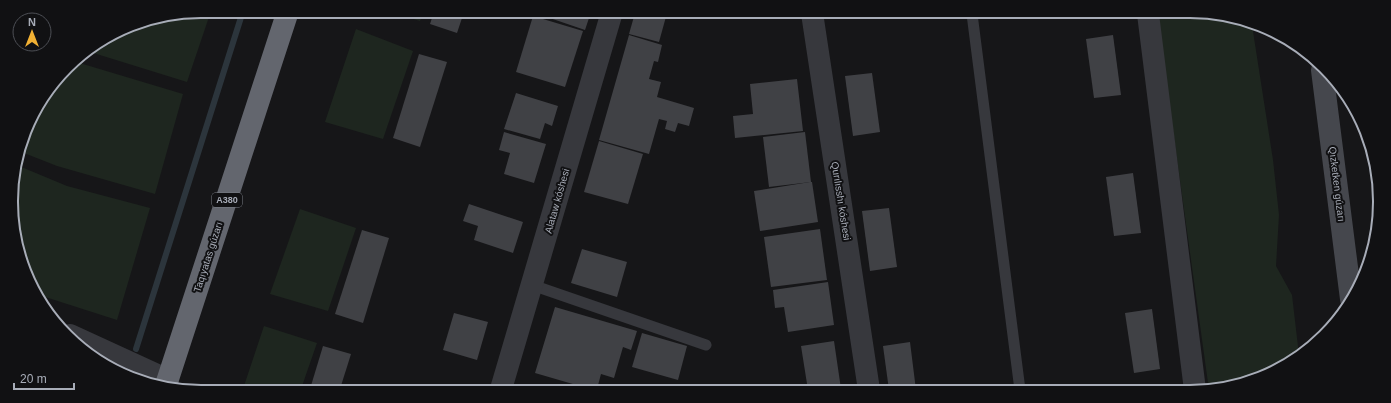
<svg xmlns="http://www.w3.org/2000/svg" width="1391" height="403" viewBox="0 0 1391 403" font-family="Helvetica,sans-serif">
<rect width="100%" height="100%" fill="#161618"/>
<!-- green -->
<g fill="#1e261f">
<path d="M 201,11 L 211,11 L 187,82 L 87,51 L 129,25 Z"/>
<path d="M 390,12 L 423,12 L 420,21 Z"/>
<path d="M 1157,14 L 1226,15 L 1252,25 L 1273,160 L 1279,215 L 1276,266 L 1292,295 L 1299,355 L 1274,372 L 1214,390 L 1209,390 Z"/>
<path d="M 356,29 L 413,51 L 383,139 L 325,122 Z"/>
<path d="M 73,61 L 183,94 L 155,194 L 57,166 L 24,153 L 37,109 Z"/>
<path d="M 19,166 L 67,186 L 150,208 L 117,320 L 39,295 L 18,251 L 11,189 Z"/>
<path d="M 300,209 L 356,228 L 328,311 L 270,294 Z"/>
<path d="M 264,326 L 317,343 L 301,389 L 243,389 Z"/>
</g>
<g fill="none" stroke-linecap="round" stroke-linejoin="round">
<!-- stream -->
<path stroke="#2c353c" stroke-width="6" d="M 136,349 L 243,11"/>
</g>
<!-- building -->
<g fill="#404145">
<path d="M 434,12 L 464,12 L 457,33 L 430,24 Z"/>
<path d="M 542,12 L 591,12 L 585,30 L 541,15 Z"/>
<path d="M 635,13 L 667,13 L 659,42 L 629,34 Z"/>
<path d="M 533,16 L 583,31 L 565,87 L 516,72 Z"/>
<path d="M 629,35 L 662,45 L 658,62 L 654,61 L 649,79 L 661,82 L 657,97 L 694,108 L 689,126 L 678,123 L 675,132 L 665,129 L 667,121 L 659,119 L 649,154 L 599,140 Z"/>
<path d="M 1113,35 L 1121,95 L 1094,98 L 1086,39 Z"/>
<path d="M 419,54 L 447,62 L 420,147 L 393,138 Z"/>
<path d="M 872,73 L 880,132 L 853,136 L 845,76 Z"/>
<path d="M 797,79 L 803,131 L 735,138 L 733,116 L 753,114 L 750,84 Z"/>
<path d="M 516,93 L 558,106 L 552,126 L 545,123 L 540,139 L 504,129 Z"/>
<path d="M 504,132 L 546,144 L 534,183 L 504,174 L 510,153 L 499,150 Z"/>
<path d="M 805,132 L 811,182 L 769,187 L 763,137 Z"/>
<path d="M 599,141 L 643,154 L 628,204 L 584,192 Z"/>
<path d="M 1133,173 L 1141,233 L 1114,236 L 1106,177 Z"/>
<path d="M 810,182 L 812,182 L 818,222 L 760,231 L 754,191 Z"/>
<path d="M 469,204 L 523,222 L 513,253 L 474,240 L 478,226 L 463,221 Z"/>
<path d="M 889,208 L 897,267 L 870,271 L 862,211 Z"/>
<path d="M 820,229 L 827,280 L 771,287 L 764,237 Z"/>
<path d="M 362,230 L 389,238 L 363,323 L 335,314 Z"/>
<path d="M 582,249 L 627,262 L 617,297 L 571,283 Z"/>
<path d="M 828,282 L 834,325 L 788,332 L 784,307 L 775,308 L 773,290 Z"/>
<path d="M 555,307 L 637,331 L 631,350 L 623,347 L 614,378 L 601,374 L 597,389 L 590,389 L 535,373 Z"/>
<path d="M 1152,309 L 1160,369 L 1134,373 L 1125,313 Z"/>
<path d="M 454,313 L 488,322 L 477,360 L 443,350 Z"/>
<path d="M 642,333 L 687,346 L 678,380 L 632,367 Z"/>
<path d="M 834,341 L 841,389 L 808,390 L 801,346 Z"/>
<path d="M 910,342 L 916,390 L 889,390 L 883,346 Z"/>
<path d="M 323,346 L 351,354 L 340,389 L 310,389 Z"/>
</g>
<g fill="none" stroke-linecap="round" stroke-linejoin="round">
<!-- lane -->
<g stroke="#37383d" stroke-width="11">
<path d="M 972,14 L 1020,390"/>
<path d="M 532,285 L 706,345"/>
</g>
<!-- street -->
<g stroke="#37383d" stroke-width="22">
<path d="M 812,13 L 869,390"/>
<path d="M 1148,14 L 1195,390"/>
<path d="M 70,335 L 168,380"/>
<path d="M 501,389 L 612,12"/>
</g>
<!-- secondary -->
<path stroke="#45474d" stroke-width="22" d="M 1322,70 L 1351,299"/>
<!-- highway -->
<path stroke="#63666e" stroke-width="22" d="M 165,388 L 288,11"/>
</g>
<g text-anchor="middle" dominant-baseline="central" stroke-width="4" stroke-linejoin="round" paint-order="stroke">
<!-- shield labels -->
<rect fill="#111113" stroke="#7b7e86" stroke-width="1" x="212" y="193" width="30" height="14" rx="3"/>
<g font-size="9" font-weight="bold" fill="#a8adb8">
<text x="227" y="200">A380</text>
</g>
<!-- street labels -->
<g font-size="10" fill="#a8adb8" stroke="#111113">
<text transform="translate(1337 184) rotate(83)">Qızketken gúzarı</text>
<text transform="translate(557 201) rotate(-74)">Alataw kóshesi</text>
<text transform="translate(841 201) rotate(81)">Qurılısshı kóshesi</text>
<text transform="translate(208 257) rotate(-72)">Taqıyatas gúzarı</text>
</g>
</g>
<!-- crop -->
<path d="M0 0H1391V403H0ZM201 18H1190A183 183 0 0 1 1373 201V202A183 183 0 0 1 1190 385H201A183 183 0 0 1 18 202V201A183 183 0 0 1 201 18Z" fill="#111113" fill-rule="evenodd"/>
<path fill="none" stroke="#a8adb8" stroke-width="2" d="M201 18H1190A183 183 0 0 1 1373 201V202A183 183 0 0 1 1190 385H201A183 183 0 0 1 18 202V201A183 183 0 0 1 201 18Z"/>
<!-- north arrow -->
<g transform="translate(32 32)"><circle r="19" fill="#111113" stroke="#4d4f55"/>
<path d="M0-3L7 15L0 10L-7 15Z" fill="#f2b134"/>
<text y="-6" font-size="11" font-weight="bold" text-anchor="middle" fill="#a8adb8">N</text>
</g>
<!-- scale -->
<path d="M14 383v6h60v-6" fill="none" stroke="#a8adb8" stroke-width="2"/>
<text x="20" y="383" font-size="12" fill="#a8adb8" stroke="#111113" stroke-width="3" paint-order="stroke">20 m</text>
</svg>
